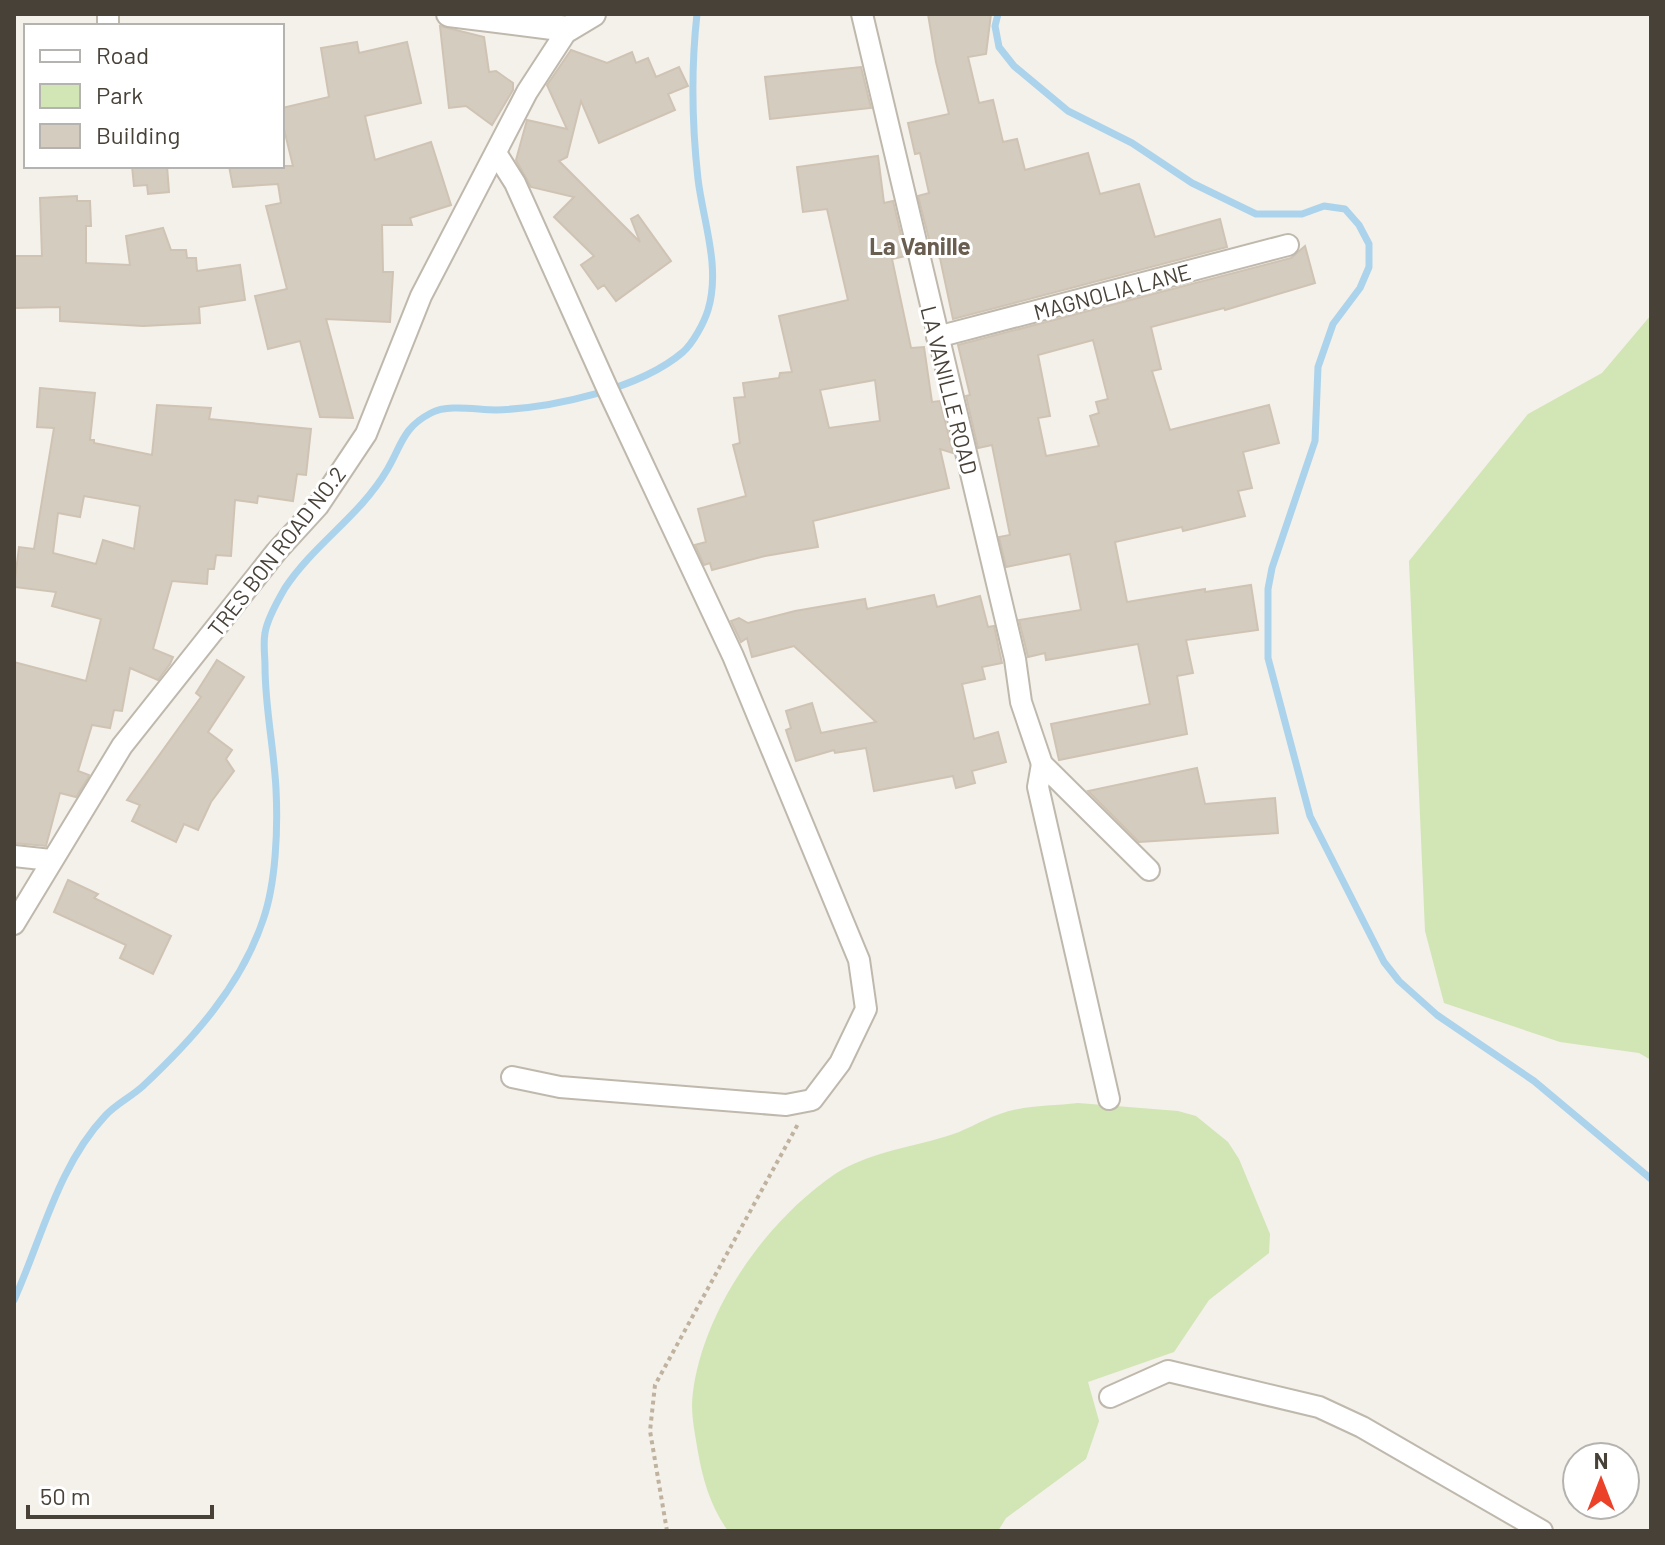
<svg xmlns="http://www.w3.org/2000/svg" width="1665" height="1545" viewBox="0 0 1665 1545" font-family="Barlow,sans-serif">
<rect width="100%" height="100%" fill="#f4f0ea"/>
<!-- green -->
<g fill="#d1e5b5">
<path d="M 1651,315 L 1651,1060 L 1639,1053 L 1560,1042 L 1444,1003 L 1425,931 L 1409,561 L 1528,414 L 1602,373 Z"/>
<path d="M 1078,1103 L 1178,1111 L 1196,1116 L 1228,1142 L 1239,1159 L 1270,1234 L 1269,1253 L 1209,1300 L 1174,1352 L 1088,1382 L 1099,1421 L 1086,1459 L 1006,1518 L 998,1531 L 728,1531 C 711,1507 703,1481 698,1452 C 695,1432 690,1413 693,1392 C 704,1309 766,1221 835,1174 C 868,1153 907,1148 944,1137 C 964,1132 981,1120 1000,1114 C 1024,1105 1053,1106 1078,1103 Z"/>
</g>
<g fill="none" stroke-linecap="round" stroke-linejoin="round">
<!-- stream -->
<g stroke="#abd3ec" stroke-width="7">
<path d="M 998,14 L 995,26 L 999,47 L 1014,66 L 1068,111 L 1132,143 L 1192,183 L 1256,214 L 1302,214 L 1324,206 L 1345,209 L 1359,225 L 1369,244 L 1369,267 L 1360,288 L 1333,324 L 1318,367 L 1315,441 L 1272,568 L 1268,589 L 1268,658 L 1310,816 L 1384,962 L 1399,981 L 1437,1015 L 1534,1081 L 1651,1179"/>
<path d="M 14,1300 C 42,1238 58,1166 105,1116 C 116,1104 131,1097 143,1086 C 193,1039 241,986 263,920 C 276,883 278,829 276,789 C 274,748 265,708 265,666 C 265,656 263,644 265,633 C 267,620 278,600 285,588 C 314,544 360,516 387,470 C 402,445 402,428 431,413 C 448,404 477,410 496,410 C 552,408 640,389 683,352 C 693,343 704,323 708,310 C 721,267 703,221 698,179 C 692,125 691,68 697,14"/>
</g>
</g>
<!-- building -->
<g fill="#d5ccc0" stroke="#cfc3b3" stroke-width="2" fill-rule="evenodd">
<path d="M 928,14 L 991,14 L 986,54 L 968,57 L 979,103 L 993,100 L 1003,142 L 1017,139 L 1025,170 L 1088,153 L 1100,194 L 1139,184 L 1155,237 L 1220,219 L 1227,247 L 953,319 L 940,258 L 938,257 L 934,242 L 930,243 L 918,196 L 929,193 L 920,153 L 915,154 L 908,123 L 949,114 L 936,62 Z"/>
<path d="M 440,26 L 484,37 L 489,72 L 496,71 L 513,83 L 513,90 L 492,125 L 466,106 L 449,108 Z"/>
<path d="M 357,42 L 359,53 L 407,42 L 421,103 L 365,116 L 375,160 L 431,142 L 451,205 L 410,218 L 412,225 L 382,225 L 383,272 L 393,272 L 390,322 L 326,319 L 353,418 L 320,417 L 300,341 L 268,349 L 255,296 L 287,289 L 266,206 L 281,203 L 278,184 L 233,187 L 229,166 L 293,166 L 282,121 L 282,108 L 329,97 L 321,48 Z"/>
<path d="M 571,50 L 607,63 L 632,52 L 636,63 L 648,58 L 656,77 L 679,67 L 688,86 L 668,94 L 675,110 L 599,143 L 581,101 L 567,157 L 559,161 L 640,242 L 631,219 L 638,215 L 671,261 L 616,301 L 604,285 L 598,289 L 581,265 L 594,256 L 554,217 L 574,197 L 531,187 L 516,160 L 527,120 L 567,129 L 547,85 Z"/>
<path d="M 861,67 L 871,108 L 770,119 L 765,77 Z"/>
<path d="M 878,156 L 884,203 L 893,201 L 906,256 L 892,259 L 911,348 L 924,347 L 932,402 L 940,401 L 953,453 L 940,449 L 949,488 L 813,521 L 818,547 L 765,556 L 712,570 L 710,563 L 704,565 L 695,545 L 706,542 L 698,509 L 746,496 L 733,445 L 740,443 L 734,398 L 745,397 L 743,383 L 779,378 L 780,373 L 792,372 L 779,316 L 848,300 L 827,209 L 803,212 L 797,167 ZM 875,380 L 880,421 L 829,428 L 820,390 Z"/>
<path d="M 132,166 L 167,166 L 169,192 L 148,194 L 147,185 L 134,186 Z"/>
<path d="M 77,196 L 77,201 L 90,201 L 91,226 L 86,226 L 86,263 L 130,265 L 126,236 L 163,228 L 171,250 L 186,250 L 187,258 L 196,258 L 197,271 L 240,265 L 245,300 L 199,307 L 200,323 L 143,326 L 60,321 L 60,307 L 14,308 L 14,256 L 42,256 L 40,198 Z"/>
<path d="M 1305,246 L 1315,283 L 1225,310 L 1224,308 L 1151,327 L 1161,369 L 1152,371 L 1170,430 L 1269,405 L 1279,443 L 1243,452 L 1252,488 L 1238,491 L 1245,516 L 1183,531 L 1182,527 L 1115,542 L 1127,602 L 1205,589 L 1205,592 L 1251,585 L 1258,630 L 1186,640 L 1193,673 L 1177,676 L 1187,734 L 1059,760 L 1051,724 L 1150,704 L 1138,644 L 1046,660 L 1045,653 L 1028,657 L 1019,620 L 1081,610 L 1070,554 L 1006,567 L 999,537 L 1010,535 L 992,445 L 978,448 L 966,396 L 970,395 L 958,345 L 1291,258 ZM 1093,340 L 1108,399 L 1096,402 L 1099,413 L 1090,416 L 1099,446 L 1046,456 L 1038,418 L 1050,416 L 1038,355 Z"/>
<path d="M 40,388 L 95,393 L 90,440 L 94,440 L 94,443 L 152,455 L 157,405 L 211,408 L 209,419 L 311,429 L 306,475 L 297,474 L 293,501 L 258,496 L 257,503 L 235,500 L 231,556 L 216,555 L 214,569 L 208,569 L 207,584 L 172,581 L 153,649 L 173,657 L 170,664 L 158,680 L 130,668 L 122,711 L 114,710 L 110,728 L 92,725 L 78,771 L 89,775 L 88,778 L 76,797 L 60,793 L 46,846 L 14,843 L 14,662 L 86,681 L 101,619 L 52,606 L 56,592 L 14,587 L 19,547 L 34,549 L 54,428 L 37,427 ZM 84,496 L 140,506 L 134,549 L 103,540 L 96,564 L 53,553 L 58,513 L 80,517 Z"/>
<path d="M 934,595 L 937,607 L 980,596 L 988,627 L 994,626 L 1002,663 L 982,667 L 985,679 L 962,684 L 974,739 L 998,732 L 1006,762 L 972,771 L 975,783 L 956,788 L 953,776 L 874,791 L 866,748 L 835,753 L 834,750 L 796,761 L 786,730 L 791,728 L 786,711 L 812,703 L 821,733 L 876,722 L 794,646 L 752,657 L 747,638 L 741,642 L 731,621 L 739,618 L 748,623 L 795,611 L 865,599 L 867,609 Z"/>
<path d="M 217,660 L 244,677 L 208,732 L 232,750 L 226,759 L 234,771 L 211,802 L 198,830 L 184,824 L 176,842 L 132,821 L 140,805 L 127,800 L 201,697 L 196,693 Z"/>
<path d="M 1197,768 L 1205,804 L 1275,798 L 1278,833 L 1139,842 L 1088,791 Z"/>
<path d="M 68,880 L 98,894 L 94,898 L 171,936 L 153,974 L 120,958 L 126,945 L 54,912 Z"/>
</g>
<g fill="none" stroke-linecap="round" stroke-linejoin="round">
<defs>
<g id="minor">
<path d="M 108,14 L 108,26"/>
<path d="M 862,14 L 1015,659 L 1021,702 L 1042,764 L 1149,870"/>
<path d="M 496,153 L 515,183 L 608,390 L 733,656 L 859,960 L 866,1009 L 840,1063 L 812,1100 L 786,1105 L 560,1087 L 512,1077"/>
<path d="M 937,337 L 1288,245"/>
<path d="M 1042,764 L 1038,787 L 1109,1099"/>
<path d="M 14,856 L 51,860"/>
<path d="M 14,924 L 122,746 L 276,552 L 318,506 L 366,434 L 421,296 L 527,92 L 568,29"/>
<path d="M 1110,1397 L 1168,1371 L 1319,1407 L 1362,1427 L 1542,1531"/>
</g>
<path id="tertiary" d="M 449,14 L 568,29 L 593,14"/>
</defs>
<!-- minor casing -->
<use href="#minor" stroke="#bfb8ad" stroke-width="24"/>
<!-- tertiary casing -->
<use href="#tertiary" stroke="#bfb8ad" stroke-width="28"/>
<!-- path -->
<path stroke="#bfb39f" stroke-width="4" stroke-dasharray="4 4" stroke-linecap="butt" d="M 667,1531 L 650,1431 L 655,1385 L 798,1124"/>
<!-- minor -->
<use href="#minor" stroke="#fff" stroke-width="20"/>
<!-- tertiary -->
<use href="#tertiary" stroke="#fff" stroke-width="24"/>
</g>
<g text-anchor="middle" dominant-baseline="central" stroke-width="6" stroke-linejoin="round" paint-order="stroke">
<!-- street labels -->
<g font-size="22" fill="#474138" stroke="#fff">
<text transform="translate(1112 291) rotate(-15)">MAGNOLIA LANE</text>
<text transform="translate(950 390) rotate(76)">LA VANILLE ROAD</text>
<text transform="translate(276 551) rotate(-52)">TRES BON ROAD NO.2</text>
</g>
<!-- neighbourhood labels -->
<g font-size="24" font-weight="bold" fill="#695e50" stroke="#fff">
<text x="920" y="245">La Vanille</text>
</g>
</g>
<!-- border -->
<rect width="1665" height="1545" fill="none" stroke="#474138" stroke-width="32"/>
<!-- legend -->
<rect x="24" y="24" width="260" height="144" fill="#ffffff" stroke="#b5b3af" stroke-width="2"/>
<rect x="40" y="50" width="40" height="12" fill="#ffffff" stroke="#b5b3af" stroke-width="2"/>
<text x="96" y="64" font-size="24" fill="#474138">Road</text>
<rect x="40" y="84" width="40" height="24" fill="#d1e5b5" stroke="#b5b3af" stroke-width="2"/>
<text x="96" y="104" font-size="24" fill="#474138">Park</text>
<rect x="40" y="124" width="40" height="24" fill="#d5ccc0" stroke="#b5b3af" stroke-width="2"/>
<text x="96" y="144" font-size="24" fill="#474138">Building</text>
<!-- north arrow -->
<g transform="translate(1601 1481)"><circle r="38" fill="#ffffff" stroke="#b5b3af" stroke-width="2"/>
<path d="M0-6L14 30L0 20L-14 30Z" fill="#eb4129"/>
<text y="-12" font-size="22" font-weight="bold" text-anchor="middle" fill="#474138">N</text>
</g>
<!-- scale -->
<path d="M28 1505v12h184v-12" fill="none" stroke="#474138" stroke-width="4"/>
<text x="40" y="1505" font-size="24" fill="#474138" stroke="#ffffff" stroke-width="6" paint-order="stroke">50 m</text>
</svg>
